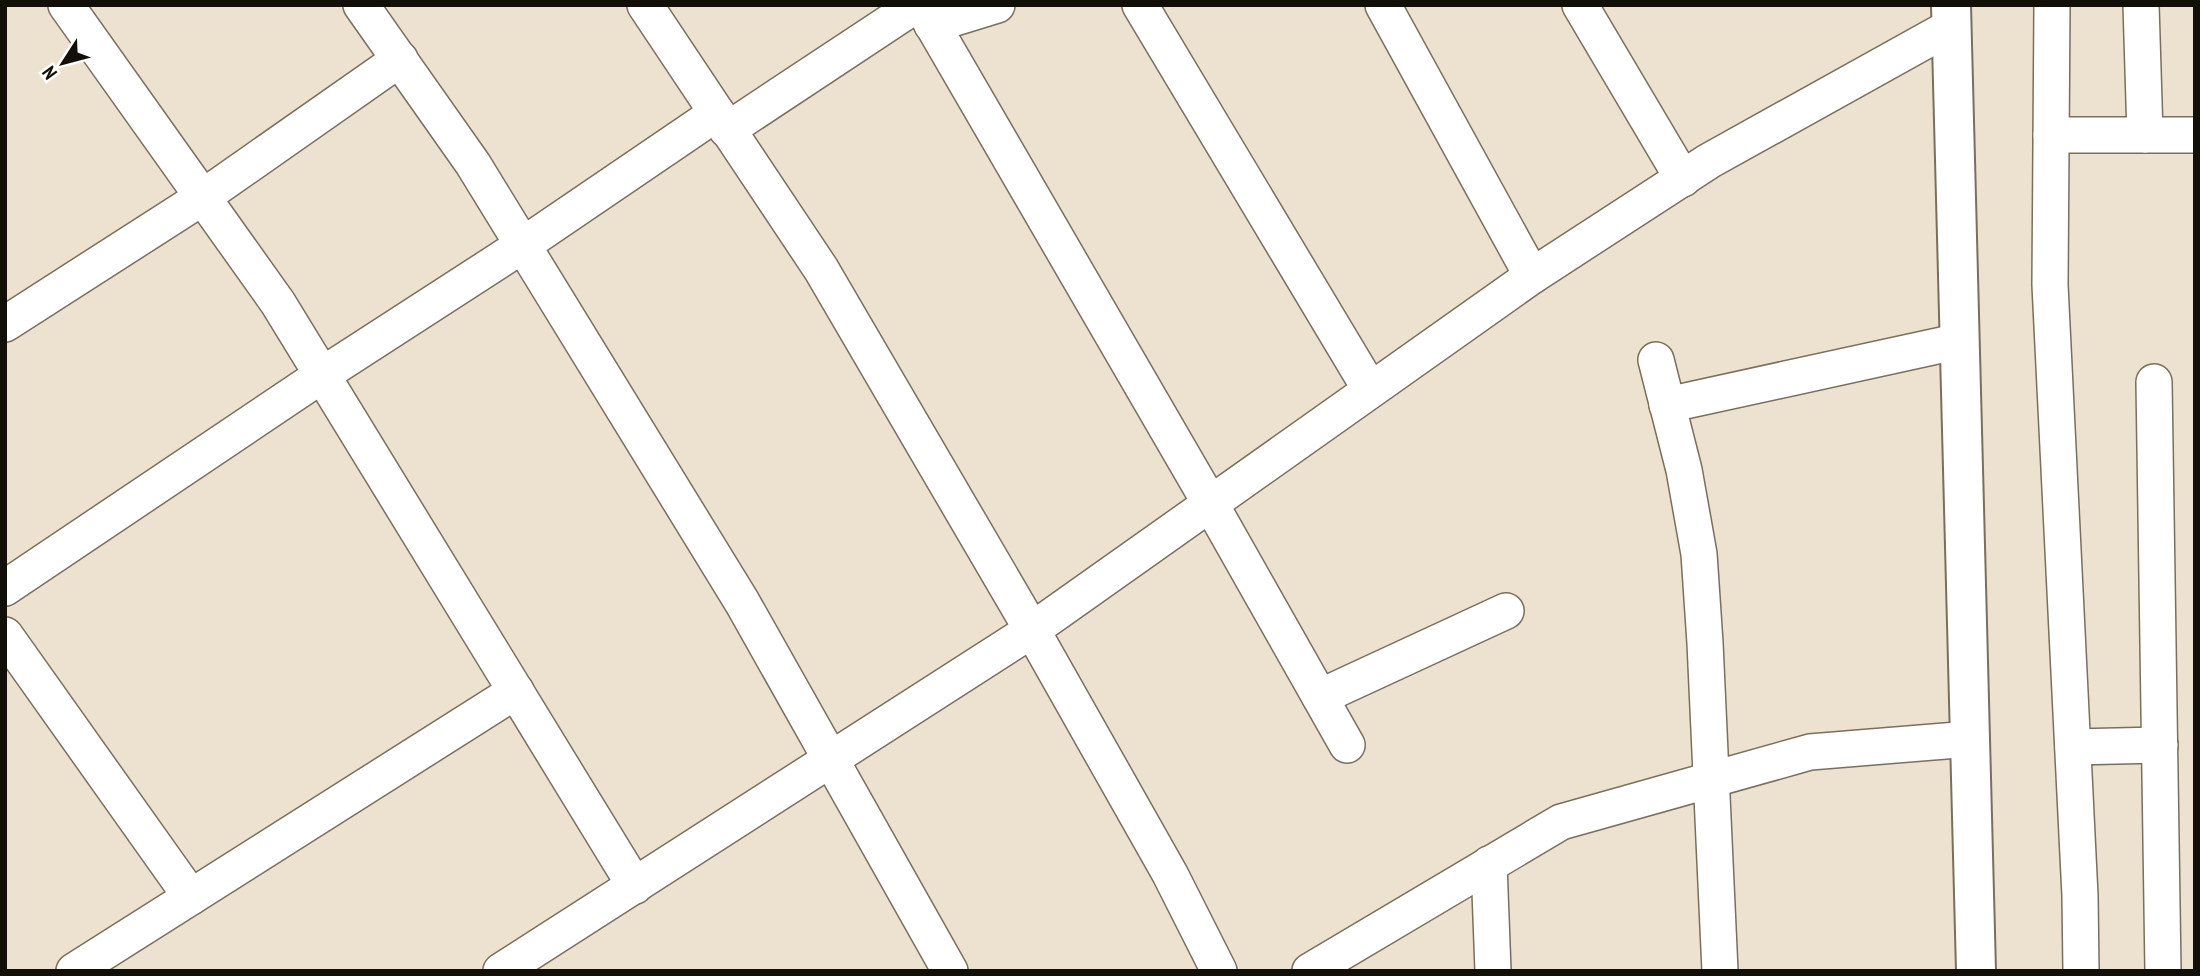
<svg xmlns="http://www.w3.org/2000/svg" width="2200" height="976" viewBox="0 0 2200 976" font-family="'PT Sans Narrow',sans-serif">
<rect width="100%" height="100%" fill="#ede2cf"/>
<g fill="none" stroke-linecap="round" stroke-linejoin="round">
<defs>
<g id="minor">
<path d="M 66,5 L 278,303 L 635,886"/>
<path d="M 361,5 L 473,164 L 742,602 L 950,971"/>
<path d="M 645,5 L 821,269 L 1032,630 L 1170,874 L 1219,971"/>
<path d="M 921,5 L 1210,503 L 1347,745"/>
<path d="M 1140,5 L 1370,389"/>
<path d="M 1383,5 L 1532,276"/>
<path d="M 1580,5 L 1683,179"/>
<path d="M 2052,5 L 2050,285 L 2080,896 L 2081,971"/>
<path d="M 2141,5 L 2145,135"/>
<path d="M 932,25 L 997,5"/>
<path d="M 727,130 L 916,5"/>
<path d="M 2051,135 L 2195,135"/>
<path d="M 5,324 L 203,197 L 400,59"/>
<path d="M 1656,360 L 1684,470 L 1699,554 L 1705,643 L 1720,971"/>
<path d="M 2154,382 L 2163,971"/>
<path d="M 1667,405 L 1960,341"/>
<path d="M 5,588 L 322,375 L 523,245 L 717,113"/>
<path d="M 5,635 L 191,897"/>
<path d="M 1320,697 L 1506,611"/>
<path d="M 2073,747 L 2160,745"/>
<path d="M 1489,864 L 1493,971"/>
<path d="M 74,971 L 516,691"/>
<path d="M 501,971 L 1032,630 L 1532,276 L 1709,161 L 1952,26"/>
<path d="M 1310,971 L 1561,822 L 1810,752 L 1970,739"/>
</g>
<path id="tertiary" d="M 1951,5 L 1976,971"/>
</defs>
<!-- minor casing -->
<use href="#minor" stroke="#796f5f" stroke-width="38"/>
<!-- tertiary casing -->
<use href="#tertiary" stroke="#796f5f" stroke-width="42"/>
<!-- minor -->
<use href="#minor" stroke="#fff" stroke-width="35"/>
<!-- tertiary -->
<use href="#tertiary" stroke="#fff" stroke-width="38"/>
</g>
<!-- border -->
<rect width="2200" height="976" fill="none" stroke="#120e08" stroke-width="14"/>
<!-- north arrow -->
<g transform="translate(63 63) rotate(234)" stroke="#ffffff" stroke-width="5" paint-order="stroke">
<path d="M0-5L12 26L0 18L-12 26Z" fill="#120e08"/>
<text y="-10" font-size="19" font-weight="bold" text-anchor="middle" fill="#120e08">N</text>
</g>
</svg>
